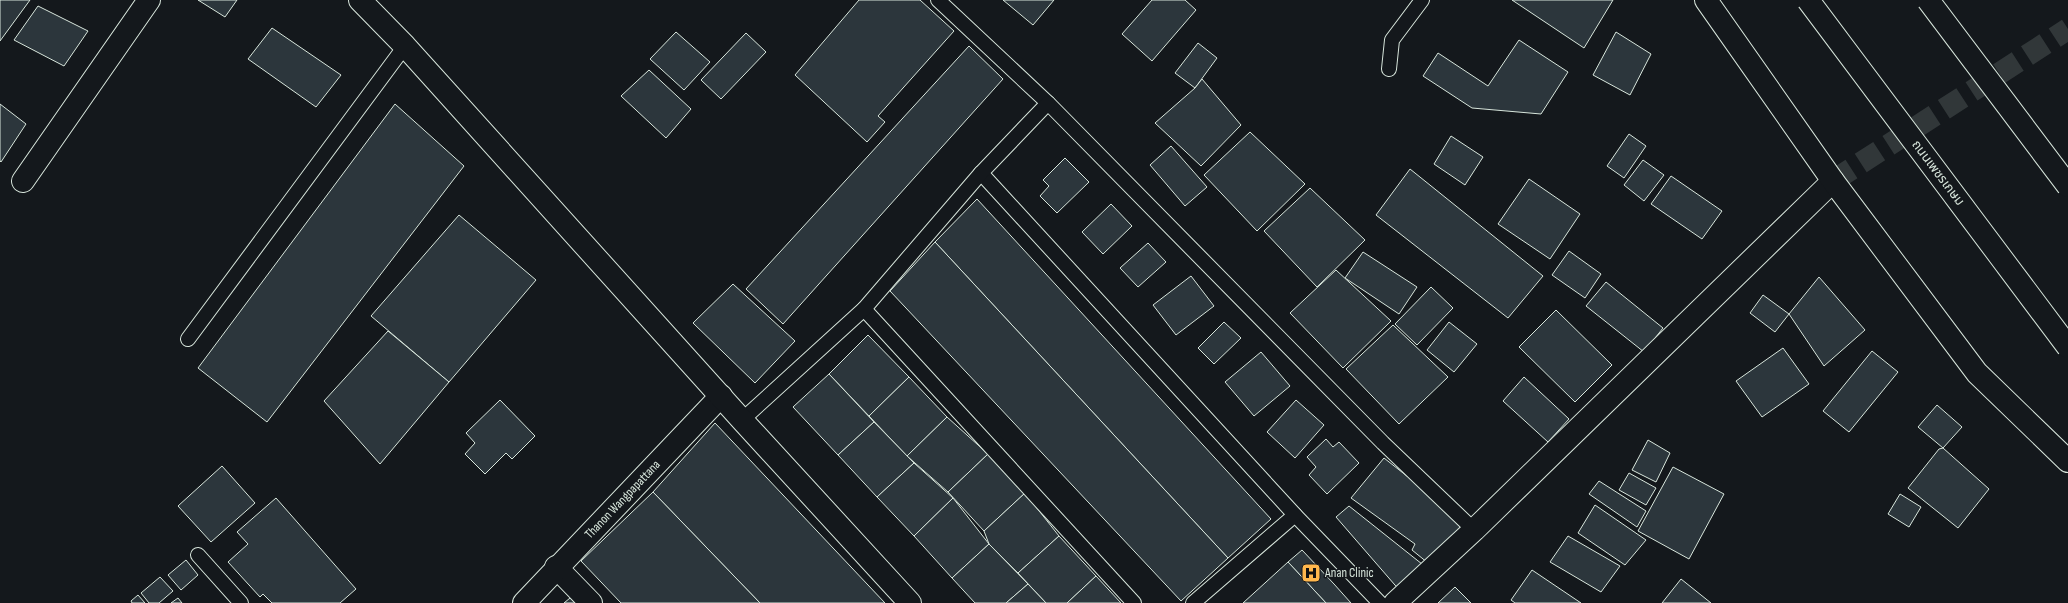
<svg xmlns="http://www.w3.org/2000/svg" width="2068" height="603" viewBox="0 0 2068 603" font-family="'Sofia Sans Condensed','Noto Sans Thai',sans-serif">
<rect width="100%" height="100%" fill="#14181c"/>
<!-- building -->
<g fill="#2c363c" stroke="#d8e6dc">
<path d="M 0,0 L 30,0 L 0,41 Z"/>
<path d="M 198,0 L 237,0 L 225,17 Z"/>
<path d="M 859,0 L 920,0 L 954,31 L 878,116 L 885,122 L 867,142 L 795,75 Z"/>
<path d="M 1003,0 L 1054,0 L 1033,25 Z"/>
<path d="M 1152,0 L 1185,0 L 1196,10 L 1152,61 L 1122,34 Z"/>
<path d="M 1512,0 L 1613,0 L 1584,48 Z"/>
<path d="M 38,6 L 88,31 L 64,66 L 14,40 Z"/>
<path d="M 272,28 L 341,75 L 316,107 L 248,59 Z"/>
<path d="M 676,32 L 710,62 L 684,90 L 650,59 Z"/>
<path d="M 1616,32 L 1651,54 L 1630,95 L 1593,75 Z"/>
<path d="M 746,33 L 766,52 L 721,99 L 701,80 Z"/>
<path d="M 1519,40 L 1568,72 L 1541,114 L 1472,108 L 1423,76 L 1438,53 L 1488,86 Z"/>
<path d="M 1198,43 L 1217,58 L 1195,88 L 1175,73 Z"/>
<path d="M 969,46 L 1003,79 L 783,324 L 746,289 Z"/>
<path d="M 649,70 L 691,109 L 666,138 L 621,96 Z"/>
<path d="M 1202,79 L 1241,125 L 1201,166 L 1155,123 L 1195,88 Z"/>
<path d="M 0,104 L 26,124 L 1,162 L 0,161 Z"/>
<path d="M 395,104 L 464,166 L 267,422 L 198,368 Z"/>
<path d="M 1250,132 L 1305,184 L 1257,231 L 1204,175 Z"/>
<path d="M 1629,134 L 1646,146 L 1624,178 L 1607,166 Z"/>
<path d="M 1451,136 L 1483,157 L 1465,185 L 1434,164 Z"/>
<path d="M 1171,146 L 1207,187 L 1185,206 L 1150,165 Z"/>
<path d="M 1065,158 L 1089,182 L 1057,213 L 1040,196 L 1049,186 L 1043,180 Z"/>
<path d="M 1643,160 L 1664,175 L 1644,201 L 1624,185 Z"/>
<path d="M 1410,169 L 1543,276 L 1508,318 L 1376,215 Z"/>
<path d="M 1671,176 L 1722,211 L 1702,239 L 1651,204 Z"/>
<path d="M 1529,179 L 1580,214 L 1550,259 L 1498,224 Z"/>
<path d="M 1310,188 L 1365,240 L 1317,287 L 1264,231 Z"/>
<path d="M 977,199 L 1271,519 L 1228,558 L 935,242 Z"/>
<path d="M 1111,204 L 1132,226 L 1103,254 L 1082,232 Z"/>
<path d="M 459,215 L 536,280 L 449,382 L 371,316 Z"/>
<path d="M 935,242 L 1228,558 L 1181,601 L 890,291 Z"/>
<path d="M 1148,243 L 1166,262 L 1138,287 L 1120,268 Z"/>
<path d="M 1569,251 L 1601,274 L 1585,298 L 1552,275 Z"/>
<path d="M 1363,252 L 1417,287 L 1399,314 L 1345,278 Z"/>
<path d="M 1336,270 L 1391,321 L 1343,368 L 1290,313 Z"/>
<path d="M 1191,276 L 1214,306 L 1176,335 L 1153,305 Z"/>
<path d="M 1819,277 L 1865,330 L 1824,366 L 1789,314 Z"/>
<path d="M 1606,282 L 1663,328 L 1644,352 L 1586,306 Z"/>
<path d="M 733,284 L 795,341 L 755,383 L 693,323 Z"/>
<path d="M 1431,287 L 1453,308 L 1417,345 L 1395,324 Z"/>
<path d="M 1763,295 L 1789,314 L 1775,332 L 1750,313 Z"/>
<path d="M 1556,310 L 1612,365 L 1575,402 L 1519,347 Z"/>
<path d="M 1224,322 L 1241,338 L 1214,364 L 1198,348 Z"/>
<path d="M 1449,322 L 1477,344 L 1454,372 L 1427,350 Z"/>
<path d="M 1393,325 L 1448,377 L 1399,424 L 1346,369 Z"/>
<path d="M 388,331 L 449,382 L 380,464 L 324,401 Z"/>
<path d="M 868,335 L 909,377 L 869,416 L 829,374 Z"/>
<path d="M 1783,348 L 1809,384 L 1762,417 L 1736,381 Z"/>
<path d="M 1872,351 L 1898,372 L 1849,432 L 1823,411 Z"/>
<path d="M 1261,352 L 1290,386 L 1254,416 L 1225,382 Z"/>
<path d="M 829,374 L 874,422 L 838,455 L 793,407 Z"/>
<path d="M 909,377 L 947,417 L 907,456 L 869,416 Z"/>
<path d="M 1524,377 L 1569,419 L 1548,442 L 1503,401 Z"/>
<path d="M 500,400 L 535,436 L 512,459 L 506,453 L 485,474 L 465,454 L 475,443 L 466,433 Z"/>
<path d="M 1296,400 L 1324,425 L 1295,458 L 1267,432 Z"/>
<path d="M 1937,405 L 1962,427 L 1943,448 L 1918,427 Z"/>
<path d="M 947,417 L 988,454 L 948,492 L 907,456 Z"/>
<path d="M 874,422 L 914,463 L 877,497 L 838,455 Z"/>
<path d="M 715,423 L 885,603 L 760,603 L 653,492 Z"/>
<path d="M 1326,439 L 1333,447 L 1339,442 L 1359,463 L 1327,494 L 1309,475 L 1316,467 L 1307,457 Z"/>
<path d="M 1648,440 L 1670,453 L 1656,482 L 1632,470 Z"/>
<path d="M 1943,448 L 1989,489 L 1958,528 L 1908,488 L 1939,449 Z"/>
<path d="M 988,454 L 1025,493 L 984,531 L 948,492 Z"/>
<path d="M 1384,458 L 1445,506 L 1466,521 L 1428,563 L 1412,550 L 1415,544 L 1351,498 Z"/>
<path d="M 914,463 L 953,498 L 914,536 L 877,497 Z"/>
<path d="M 222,466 L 255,503 L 211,542 L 178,506 Z"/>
<path d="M 1673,467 L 1724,494 L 1689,559 L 1638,531 Z"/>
<path d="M 1629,473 L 1656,488 L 1646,505 L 1619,490 Z"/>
<path d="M 1599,481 L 1646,511 L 1637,527 L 1589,494 Z"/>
<path d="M 653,492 L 760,603 L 621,603 L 581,561 Z"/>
<path d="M 1025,493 L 1059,536 L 1018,573 L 989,544 L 984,531 Z"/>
<path d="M 1900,494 L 1921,507 L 1909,527 L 1888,514 Z"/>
<path d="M 276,498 L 356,589 L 340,603 L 272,603 L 263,594 L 260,597 L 228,562 L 248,544 L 237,532 Z"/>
<path d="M 953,498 L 989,544 L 952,578 L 914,536 Z"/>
<path d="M 1595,505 L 1646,540 L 1625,565 L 1578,533 Z"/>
<path d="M 1349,506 L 1427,568 L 1401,592 L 1336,517 Z"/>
<path d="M 1059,536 L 1096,576 L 1067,603 L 1046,603 L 1018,573 Z"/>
<path d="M 1568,536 L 1620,566 L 1601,592 L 1550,562 Z"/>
<path d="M 989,544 L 1028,584 L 1006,603 L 975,603 L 952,578 Z"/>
<path d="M 1302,550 L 1334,584 L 1351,603 L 1326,603 L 1288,562 Z"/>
<path d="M 186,560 L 198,575 L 181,590 L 168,575 Z"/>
<path d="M 1288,562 L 1326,603 L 1243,603 Z"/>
<path d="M 1532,570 L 1581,603 L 1515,603 L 1511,600 Z"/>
<path d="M 1096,576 L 1121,603 L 1067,603 Z"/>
<path d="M 160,577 L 173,591 L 159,603 L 149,603 L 141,593 Z"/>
<path d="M 1681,579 L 1711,603 L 1662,603 Z"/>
<path d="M 1028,584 L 1046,603 L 1006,603 Z"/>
<path d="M 1455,587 L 1471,603 L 1438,603 Z"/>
<path d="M 138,595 L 145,603 L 132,603 L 131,601 Z"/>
<path d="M 178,598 L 182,603 L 171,603 Z"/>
<path d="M 570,598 L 575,603 L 564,603 Z"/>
</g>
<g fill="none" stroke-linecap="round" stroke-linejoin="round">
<!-- secondary-tunnel -->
<path stroke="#313739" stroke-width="22" stroke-dasharray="22 11" stroke-linecap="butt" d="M 1833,181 L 2068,29"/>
<defs>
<g id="lane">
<path d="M 938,0 L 1048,103 L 1383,443 L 1474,530"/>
<path d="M 1389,69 L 1392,40 L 1422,0"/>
<path d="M 981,173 L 1295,515 L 1380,603"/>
<path d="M 864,309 L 1134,603"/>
<path d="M 188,339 L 405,46"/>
<path d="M 742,420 L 864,309 L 981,173 L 1048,103"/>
<path d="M 198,555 L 241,603"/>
<path d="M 1193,603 L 1295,515"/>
</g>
<g id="street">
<path d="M 23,181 L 149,0"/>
<path d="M 556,567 L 591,603"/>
<path id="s1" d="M 524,603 L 721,396"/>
</g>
<g id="secondary">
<path d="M 360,0 L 405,46 L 742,420 L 910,603"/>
<path d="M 1395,603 L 1474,530 L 1833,181"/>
</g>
<path id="highway" d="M 1706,0 L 1833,181 L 1977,373 L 2068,461"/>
</defs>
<!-- lane casing -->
<use href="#lane" stroke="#d8e6dc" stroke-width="16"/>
<!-- street casing -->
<use href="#street" stroke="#d8e6dc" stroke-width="24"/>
<!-- secondary casing -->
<use href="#secondary" stroke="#d8e6dc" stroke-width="24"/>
<!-- highway casing -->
<use href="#highway" stroke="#d8e6dc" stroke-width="24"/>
<!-- lane -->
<use href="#lane" stroke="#14181c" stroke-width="14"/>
<!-- street -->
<use href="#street" stroke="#14181c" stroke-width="22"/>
<!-- secondary -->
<use href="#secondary" stroke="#14181c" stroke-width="22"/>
<!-- highway -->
<use href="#highway" stroke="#14181c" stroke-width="22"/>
<defs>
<g id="highway-bridge">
<path d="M 1808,0 L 2068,347"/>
<path d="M 1928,0 L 2068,186"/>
</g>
</defs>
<!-- highway-bridge casing -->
<use href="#highway-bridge" stroke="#d8e6dc" stroke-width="24" stroke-linecap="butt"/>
<!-- highway-bridge -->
<use href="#highway-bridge" stroke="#14181c" stroke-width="22"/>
</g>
<!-- icons -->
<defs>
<symbol id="hospital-square" viewBox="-11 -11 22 22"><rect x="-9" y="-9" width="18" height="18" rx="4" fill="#ffb74d" stroke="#14181c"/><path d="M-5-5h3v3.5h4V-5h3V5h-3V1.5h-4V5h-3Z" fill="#111"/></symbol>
</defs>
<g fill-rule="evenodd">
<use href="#hospital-square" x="1300" y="562" width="22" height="22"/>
</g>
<g text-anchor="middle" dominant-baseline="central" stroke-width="3" stroke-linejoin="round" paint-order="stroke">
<!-- street labels -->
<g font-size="13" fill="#d8e6dc" stroke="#14181c">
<text transform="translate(1938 173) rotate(53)">ถนนเพชรเกษม</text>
<text stroke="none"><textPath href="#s1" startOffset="143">Thanon Wangpapattana</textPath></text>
</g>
<!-- poi labels -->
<g font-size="13" fill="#d8e6dc" stroke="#14181c" text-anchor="start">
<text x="1325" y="573">Anan Clinic</text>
</g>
</g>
</svg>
